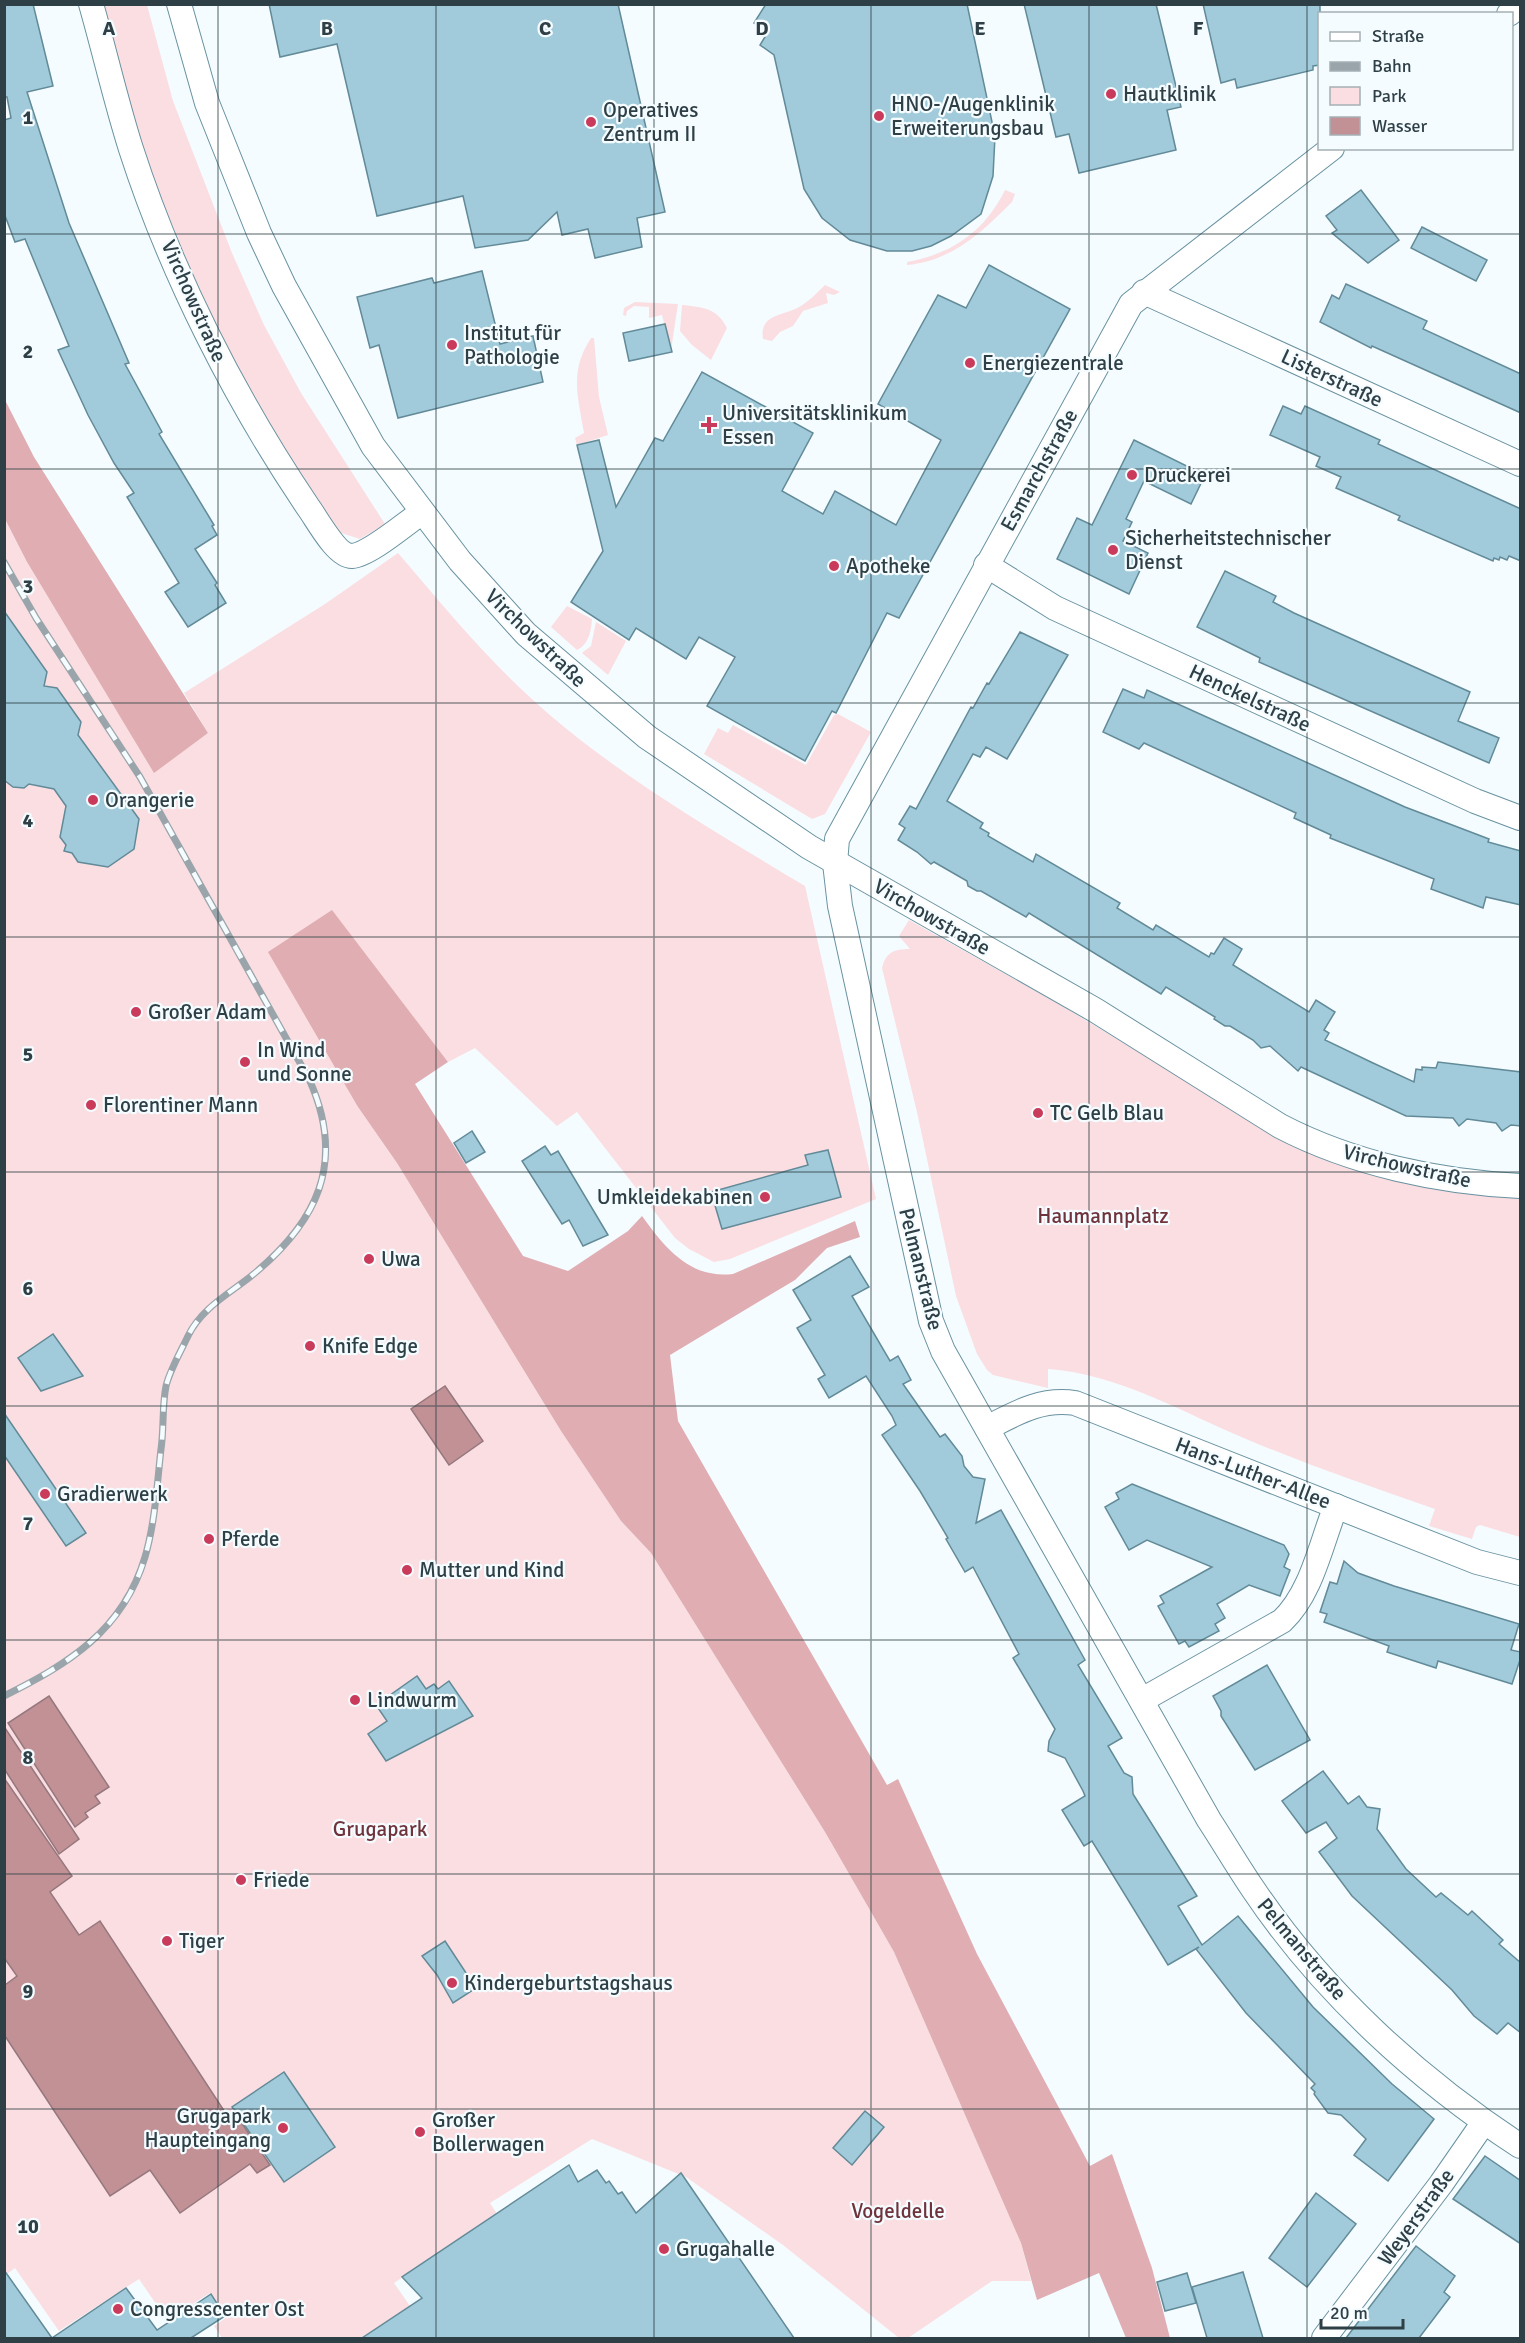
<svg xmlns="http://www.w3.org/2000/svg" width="1525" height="2343" viewBox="0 0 1525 2343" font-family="Signika,sans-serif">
<rect width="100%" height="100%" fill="#f4fcff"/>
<!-- green -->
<g fill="#fbdee1">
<path d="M 102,5 L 147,5 L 173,101 L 232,253 L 264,325 L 301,393 L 385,524 L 360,539 L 338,532 L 306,488 L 241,377 L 196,282 L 143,155 Z"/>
<path d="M 1005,190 L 1015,194 L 1012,202 C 982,232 952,261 907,265 L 907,262 C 952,254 985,231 1005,190 Z"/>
<path d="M 825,285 L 840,292 L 834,295 L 826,293 L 828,303 L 803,311 L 793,326 L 780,332 L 772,341 L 763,339 C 759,314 783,316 799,307 C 808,302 817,293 825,285 Z"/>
<path d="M 635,302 L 678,304 L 671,350 L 662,315 L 649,318 L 649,307 L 634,306 L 627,311 L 626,316 L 623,315 L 624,308 Z"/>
<path d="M 682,305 C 703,307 717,308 727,328 L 711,360 L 692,345 L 680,331 Z"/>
<path d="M 591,338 L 594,338 L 599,397 L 608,435 L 577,445 L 575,438 L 584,433 C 578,395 569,372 591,338 Z"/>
<path d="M 5,519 L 27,562 L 154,772 L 208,733 L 184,693 L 325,604 L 398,553 C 446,609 494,668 551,716 C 629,782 717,833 805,886 L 876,1199 L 730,1259 L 714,1262 L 689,1249 L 675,1238 L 577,1112 L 557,1126 L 475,1048 L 448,1062 L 332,911 L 358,1107 L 397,1163 L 561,1431 L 621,1521 L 651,1553 L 825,1832 L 894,1952 L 1021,2243 L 1031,2281 L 992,2281 L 908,2338 L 899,2338 L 783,2245 L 686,2177 L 592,2139 L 490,2203 L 497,2214 L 394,2283 L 410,2306 L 365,2338 L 222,2338 L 214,2326 L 227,2317 L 210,2293 L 167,2320 L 139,2279 L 59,2331 L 15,2268 L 7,2274 L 5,2271 Z"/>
<path d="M 567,606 L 592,619 C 591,631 589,644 577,650 L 551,627 Z"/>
<path d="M 596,622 L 626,641 L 608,675 L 582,653 L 591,646 Z"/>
<path d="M 838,714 L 871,732 L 825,814 L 812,819 L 704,754 L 718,728 L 728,733 L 733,725 L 806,765 L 834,715 Z"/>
<path d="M 909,920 L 1059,1004 L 1239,1113 L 1520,1195 L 1520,1537 L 1480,1525 L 1476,1527 L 1472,1539 L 1429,1526 L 1435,1509 C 1371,1487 1308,1465 1246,1439 C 1182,1412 1118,1374 1048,1369 L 1048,1388 L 993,1375 L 987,1370 L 977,1354 L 956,1296 L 917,1112 L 882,968 C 886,952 894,949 910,949 L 899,936 Z"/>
</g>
<!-- forest -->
<g fill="#dfadb2">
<path d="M 5,400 L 34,457 L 208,733 L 154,773 L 27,562 L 5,519 Z"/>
<path d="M 332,910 L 448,1062 L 415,1084 L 523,1256 L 568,1271 L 628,1231 L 642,1216 C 665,1248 690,1279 733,1274 L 855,1221 L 860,1237 L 827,1248 L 795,1280 L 670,1355 L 678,1421 L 887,1785 L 898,1779 L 977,1954 L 1090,2166 L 1112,2154 L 1152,2268 L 1170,2338 L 1126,2338 L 1099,2273 L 1037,2300 L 1021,2243 L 894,1952 L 825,1832 L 651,1553 L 621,1521 L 561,1431 L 397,1163 L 358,1107 L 268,952 Z"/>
</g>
<!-- water -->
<g fill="#c19196" stroke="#95787e" stroke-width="1.5">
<path d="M 445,1386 L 483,1441 L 449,1465 L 411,1409 Z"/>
<path d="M 49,1696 L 109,1787 L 95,1796 L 100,1803 L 85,1813 L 88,1817 L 75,1827 L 8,1723 Z"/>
<path d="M 5,1728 L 79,1839 L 59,1854 L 5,1770 Z"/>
<path d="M 4,1778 L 72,1876 L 50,1892 L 79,1935 L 100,1921 L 234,2126 L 241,2122 L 270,2165 L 257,2173 L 250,2164 L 180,2213 L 150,2170 L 110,2196 L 5,2036 L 5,1985 L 17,1976 L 5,1959 Z"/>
</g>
<!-- building -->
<g fill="#a1cbda" stroke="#628a98" stroke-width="1.5">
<path d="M 4,4 L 33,4 L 53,86 L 27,92 L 69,223 L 129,363 L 125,364 L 162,432 L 159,434 L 214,525 L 212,526 L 217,535 L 195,549 L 217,583 L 215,585 L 226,603 L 188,627 L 165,592 L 179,583 L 127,497 L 134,493 L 114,463 L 88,415 L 58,350 L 69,346 L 25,239 L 15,242 L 4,213 L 4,120 L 11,118 L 7,97 L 4,97 Z"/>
<path d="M 269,4 L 618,4 L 665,212 L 637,218 L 642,247 L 595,258 L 588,229 L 562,235 L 557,212 L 528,240 L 475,248 L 463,196 L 377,216 L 337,44 L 280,57 Z"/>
<path d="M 766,4 L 967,4 L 995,136 L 993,176 L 981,214 L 951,236 L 931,246 L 912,251 L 887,251 L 850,240 L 822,218 L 804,189 L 774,55 L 760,45 L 768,32 L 754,23 Z"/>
<path d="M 1024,4 L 1156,4 L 1181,107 L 1167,110 L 1176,150 L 1079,173 L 1069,134 L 1056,137 Z"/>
<path d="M 1203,4 L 1320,4 L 1320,65 L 1313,66 L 1313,70 L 1237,88 L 1235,79 L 1221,83 Z"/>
<path d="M 1361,190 L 1399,240 L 1368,263 L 1332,233 L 1337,230 L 1326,216 Z"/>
<path d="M 1422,227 L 1487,260 L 1476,281 L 1411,248 Z"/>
<path d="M 989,265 L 1070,309 L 899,618 L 887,613 L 836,713 L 832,711 L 805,761 L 707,706 L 735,657 L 699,637 L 686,659 L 636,628 L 629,640 L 571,602 L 603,551 L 577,445 L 599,440 L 616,507 L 655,438 L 663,441 L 702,372 L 813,433 L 782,491 L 823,514 L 835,491 L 896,525 L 941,440 L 878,404 L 938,295 L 966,308 Z"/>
<path d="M 482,271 L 500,344 L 533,336 L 543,382 L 398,418 L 379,345 L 370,348 L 357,297 L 432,278 L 434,283 Z"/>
<path d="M 1346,284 L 1427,321 L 1423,329 L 1521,374 L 1521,413 L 1372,346 L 1371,348 L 1320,322 L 1332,295 L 1339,299 Z"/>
<path d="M 665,324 L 672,352 L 629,361 L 623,333 Z"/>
<path d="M 1283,406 L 1301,414 L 1305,406 L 1380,440 L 1378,444 L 1521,509 L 1521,561 L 1509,556 L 1507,560 L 1500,557 L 1499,560 L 1494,558 L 1493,561 L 1398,520 L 1400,516 L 1336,488 L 1341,477 L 1316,466 L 1320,457 L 1270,435 Z"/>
<path d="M 1134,440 L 1205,475 L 1191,504 L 1144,481 L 1126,519 L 1132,522 L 1123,541 L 1148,553 L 1129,594 L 1057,559 L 1077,518 L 1092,525 Z"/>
<path d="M 1225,571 L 1276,596 L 1273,602 L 1294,613 L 1470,692 L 1458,721 L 1499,738 L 1489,763 L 1259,662 L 1260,658 L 1197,627 Z"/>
<path d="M 4,611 L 47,672 L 44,686 L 57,688 L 81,722 L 78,735 L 139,819 L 134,849 L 108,867 L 78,862 L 72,853 L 64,851 L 66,845 L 60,837 L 66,806 L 54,789 L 29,784 L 24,788 L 13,787 L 4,780 Z"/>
<path d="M 1020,632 L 1068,655 L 1007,759 L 986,747 L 980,757 L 973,754 L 947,801 L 983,823 L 980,828 L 989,833 L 988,836 L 1033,862 L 1036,854 L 1120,903 L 1117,908 L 1153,930 L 1156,925 L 1209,957 L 1211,953 L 1214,954 L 1224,938 L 1242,949 L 1233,965 L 1309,1012 L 1316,1000 L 1335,1012 L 1324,1030 L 1329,1033 L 1325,1040 L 1373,1063 L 1414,1082 L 1416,1069 L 1422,1070 L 1422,1067 L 1436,1068 L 1438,1062 L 1521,1072 L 1521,1126 L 1511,1125 L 1502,1131 L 1496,1123 L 1467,1119 L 1459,1126 L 1453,1118 L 1406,1116 L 1301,1067 L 1298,1071 L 1270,1046 L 1261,1048 L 1253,1040 L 1230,1026 L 1225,1026 L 1214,1019 L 1215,1017 L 1166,987 L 1161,994 L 1029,913 L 1026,917 L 981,891 L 977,891 L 968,886 L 967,881 L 934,862 L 931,864 L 917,852 L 898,840 L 905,828 L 899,824 L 910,806 L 916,809 L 971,707 L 973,708 L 987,683 L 989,684 Z"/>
<path d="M 1123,689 L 1144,698 L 1147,690 L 1405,807 L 1489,839 L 1488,842 L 1521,851 L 1521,905 L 1486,897 L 1483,908 L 1431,889 L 1434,879 L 1330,838 L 1331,835 L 1294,818 L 1296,813 L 1144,743 L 1139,749 L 1103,732 Z"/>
<path d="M 472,1131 L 485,1152 L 466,1163 L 454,1143 Z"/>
<path d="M 545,1146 L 551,1155 L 558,1151 L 608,1235 L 583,1246 L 569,1220 L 562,1224 L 522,1161 Z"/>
<path d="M 828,1150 L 841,1197 L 722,1229 L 711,1192 L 808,1165 L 805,1155 Z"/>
<path d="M 850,1256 L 869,1287 L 852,1296 L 890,1361 L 898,1356 L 911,1380 L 903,1384 L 940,1437 L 945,1434 L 962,1456 L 964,1466 L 973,1477 L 985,1479 L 976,1523 L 1001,1510 L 1085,1660 L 1078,1665 L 1122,1738 L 1108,1746 L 1124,1773 L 1132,1777 L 1133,1794 L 1197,1896 L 1178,1906 L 1202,1945 L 1238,1916 L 1313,2007 L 1392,2084 L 1434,2119 L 1388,2181 L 1354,2155 L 1366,2139 L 1341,2115 L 1328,2113 L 1314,2094 L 1315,2092 L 1311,2088 L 1315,2084 L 1246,2013 L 1196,1949 L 1199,1947 L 1168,1965 L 1092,1841 L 1084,1846 L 1062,1810 L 1085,1796 L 1083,1791 L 1065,1758 L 1048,1751 L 1049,1741 L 1055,1729 L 1013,1658 L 1019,1654 L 973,1567 L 965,1572 L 946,1539 L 948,1538 L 920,1491 L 882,1435 L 896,1425 L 892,1416 L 866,1376 L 829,1398 L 818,1379 L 825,1375 L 797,1328 L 811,1320 L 793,1290 Z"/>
<path d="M 53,1334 L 83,1376 L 41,1391 L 18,1358 Z"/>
<path d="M 4,1413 L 86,1533 L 66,1546 L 4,1455 Z"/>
<path d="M 1132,1484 L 1284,1545 L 1289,1554 L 1284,1567 L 1290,1570 L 1280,1596 L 1249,1585 L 1217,1604 L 1225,1618 L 1215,1624 L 1219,1631 L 1189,1647 L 1185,1641 L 1179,1644 L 1158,1606 L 1164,1603 L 1160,1596 L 1212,1567 L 1147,1540 L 1129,1550 L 1105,1507 L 1119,1499 L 1116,1493 Z"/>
<path d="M 1344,1561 L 1358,1573 L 1394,1586 L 1519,1624 L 1511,1650 L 1521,1652 L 1521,1657 L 1512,1684 L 1438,1661 L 1436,1668 L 1387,1652 L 1389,1646 L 1324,1622 L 1327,1614 L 1320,1612 L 1330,1582 L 1337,1584 Z"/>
<path d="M 1267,1665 L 1310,1740 L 1255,1770 L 1221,1716 L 1221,1711 L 1213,1696 Z"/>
<path d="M 417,1676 L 426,1689 L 434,1684 L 438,1689 L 449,1681 L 473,1716 L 386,1761 L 368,1734 L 387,1721 L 376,1705 Z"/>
<path d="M 1323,1771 L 1348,1804 L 1359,1796 L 1367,1807 L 1380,1809 L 1377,1829 L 1406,1869 L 1436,1897 L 1441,1893 L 1468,1915 L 1472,1911 L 1503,1940 L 1499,1944 L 1521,1963 L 1521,2033 L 1508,2023 L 1497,2034 L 1474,2016 L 1452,1990 L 1352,1896 L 1319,1852 L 1337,1838 L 1326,1822 L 1306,1833 L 1282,1801 Z"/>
<path d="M 445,1941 L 476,1988 L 453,2003 L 437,1975 L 422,1956 Z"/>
<path d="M 284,2072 L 335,2147 L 284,2182 L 232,2107 Z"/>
<path d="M 865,2111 L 884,2127 L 852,2165 L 833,2148 Z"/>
<path d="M 1485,2156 L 1521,2181 L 1521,2244 L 1453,2199 Z"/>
<path d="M 569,2165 L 578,2182 L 597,2170 L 606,2183 L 609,2181 L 618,2194 L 622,2192 L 636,2213 L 681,2173 L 794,2338 L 362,2338 L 422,2298 L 402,2277 Z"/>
<path d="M 1316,2193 L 1356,2224 L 1307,2287 L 1269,2258 Z"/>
<path d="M 1416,2246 L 1455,2276 L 1444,2292 L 1450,2297 L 1419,2338 L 1346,2338 Z"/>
<path d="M 4,2270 L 52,2338 L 4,2338 Z"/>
<path d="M 1243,2272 L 1263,2338 L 1207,2338 L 1192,2287 Z"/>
<path d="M 1187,2273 L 1196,2303 L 1165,2311 L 1157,2282 Z"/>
<path d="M 126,2288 L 157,2330 L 211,2294 L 225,2316 L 191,2338 L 52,2338 Z"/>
</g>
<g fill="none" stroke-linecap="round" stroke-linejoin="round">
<defs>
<g id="street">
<path d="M 91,4 C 105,53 116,102 131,149 C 171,273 235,399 308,507 C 317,519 336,556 352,556 C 369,555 406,523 421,513"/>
<path d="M 179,4 L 207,103 L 259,233 L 284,286 L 373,446 L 460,561 L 526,634 L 647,737 L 809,847 L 1095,1010 L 1280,1126 C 1353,1164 1439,1182 1520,1186"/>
<path d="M 1509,14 L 1520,5"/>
<path d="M 1332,148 L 1131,304 L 837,839 L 835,863 L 840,906 L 931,1321 L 943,1351 L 1209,1820 C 1224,1843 1238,1867 1253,1889 C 1322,1992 1418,2079 1520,2146"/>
<path d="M 1144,292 L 1520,464"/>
<path d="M 986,565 L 1055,608 L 1475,801 L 1520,818"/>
<path d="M 987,1428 C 1016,1413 1041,1398 1075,1403 L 1477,1562 L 1520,1573"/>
<path d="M 1142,1700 L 1282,1621 C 1312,1593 1321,1543 1336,1506"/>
<path d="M 1324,2338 L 1441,2184 L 1484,2122"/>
</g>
</defs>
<!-- street casing -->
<use href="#street" stroke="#6992a0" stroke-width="26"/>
<!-- street -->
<use href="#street" stroke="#fff" stroke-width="24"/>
<defs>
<path id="rail" d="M 4,562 L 36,618 L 140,777 L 309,1079 C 347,1163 317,1223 250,1277 C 227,1295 201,1309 188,1336 C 181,1351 170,1370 166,1386 C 162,1406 164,1429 161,1449 C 157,1485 155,1523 145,1557 C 123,1631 68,1664 4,1696"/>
</defs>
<!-- rail casing -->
<use href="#rail" stroke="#99a5aa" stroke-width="7"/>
<!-- rail -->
<use href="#rail" stroke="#f4fcff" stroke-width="4.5" stroke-dasharray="14" stroke-linecap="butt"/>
</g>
<!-- grid -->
<path fill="none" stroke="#2e3f46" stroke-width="1.5" stroke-opacity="0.55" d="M 218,4 L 218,2338M 436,4 L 436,2338M 654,4 L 654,2338M 871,4 L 871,2338M 1089,4 L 1089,2338M 1307,4 L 1307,2338M 4,234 L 1520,234M 4,469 L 1520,469M 4,703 L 1520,703M 4,937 L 1520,937M 4,1172 L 1520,1172M 4,1406 L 1520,1406M 4,1640 L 1520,1640M 4,1874 L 1520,1874M 4,2109 L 1520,2109"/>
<!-- markers -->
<g fill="#ca3b5b" stroke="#f4fcff" stroke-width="2">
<circle cx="1111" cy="94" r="6"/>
<circle cx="879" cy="116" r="6"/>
<circle cx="591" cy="122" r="6"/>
<circle cx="452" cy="345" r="6"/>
<circle cx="970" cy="363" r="6"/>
<path d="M706 416h6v6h6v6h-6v6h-6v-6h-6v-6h6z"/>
<circle cx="1132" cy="475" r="6"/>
<circle cx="1113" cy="550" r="6"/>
<circle cx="834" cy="566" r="6"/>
<circle cx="93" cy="800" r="6"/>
<circle cx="136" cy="1012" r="6"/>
<circle cx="245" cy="1062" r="6"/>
<circle cx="91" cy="1105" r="6"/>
<circle cx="1038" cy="1113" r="6"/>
<circle cx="765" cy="1197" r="6"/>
<circle cx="369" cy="1259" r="6"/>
<circle cx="310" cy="1346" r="6"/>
<circle cx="45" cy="1494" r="6"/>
<circle cx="209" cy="1539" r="6"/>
<circle cx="407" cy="1570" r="6"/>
<circle cx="355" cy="1700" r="6"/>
<circle cx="241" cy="1880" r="6"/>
<circle cx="167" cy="1941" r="6"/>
<circle cx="452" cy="1983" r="6"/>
<circle cx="283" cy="2128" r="6"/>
<circle cx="420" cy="2132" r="6"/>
<circle cx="664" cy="2249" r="6"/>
<circle cx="118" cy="2309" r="6"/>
</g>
<g text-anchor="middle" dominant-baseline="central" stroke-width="4.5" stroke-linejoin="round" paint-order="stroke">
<!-- poi labels -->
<g font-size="21" fill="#2e3f46" stroke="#f4fcff" text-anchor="start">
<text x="1123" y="94">Hautklinik</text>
<text x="891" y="104">HNO-/Augenklinik<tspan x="891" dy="24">Erweiterungsbau</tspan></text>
<text x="603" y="110">Operatives<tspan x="603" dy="24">Zentrum II</tspan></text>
<text x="464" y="333">Institut für<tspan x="464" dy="24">Pathologie</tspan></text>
<text x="982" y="363">Energiezentrale</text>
<text x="722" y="413">Universitätsklinikum<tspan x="722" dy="24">Essen</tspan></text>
<text x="1144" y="475">Druckerei</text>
<text x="1125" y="538">Sicherheitstechnischer<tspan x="1125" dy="24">Dienst</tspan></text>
<text x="846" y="566">Apotheke</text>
<text x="105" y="800">Orangerie</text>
<text x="148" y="1012">Großer Adam</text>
<text x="257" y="1050">In Wind<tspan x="257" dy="24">und Sonne</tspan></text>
<text x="103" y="1105">Florentiner Mann</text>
<text x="1050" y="1113">TC Gelb Blau</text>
<text x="753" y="1197" text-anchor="end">Umkleidekabinen</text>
<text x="381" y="1259">Uwa</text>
<text x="322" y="1346">Knife Edge</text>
<text x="57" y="1494">Gradierwerk</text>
<text x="221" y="1539">Pferde</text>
<text x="419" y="1570">Mutter und Kind</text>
<text x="367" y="1700">Lindwurm</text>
<text x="253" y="1880">Friede</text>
<text x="179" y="1941">Tiger</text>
<text x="464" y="1983">Kindergeburtstagshaus</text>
<text x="271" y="2116" text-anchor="end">Grugapark<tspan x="271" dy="24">Haupteingang</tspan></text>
<text x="432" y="2120">Großer<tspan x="432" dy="24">Bollerwagen</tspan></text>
<text x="676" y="2249">Grugahalle</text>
<text x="130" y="2309">Congresscenter Ost</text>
</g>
<!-- street labels -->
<g font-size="21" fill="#2e3f46" stroke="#f4fcff">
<text transform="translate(194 301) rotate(66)">Virchowstraße</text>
<text transform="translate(1332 378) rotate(25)">Listerstraße</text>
<text transform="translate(1039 470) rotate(-61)">Esmarchstraße</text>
<text transform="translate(536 638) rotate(44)">Virchowstraße</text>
<text transform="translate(1250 698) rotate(25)">Henckelstraße</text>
<text transform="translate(932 917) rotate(30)">Virchowstraße</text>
<text transform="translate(1407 1166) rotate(13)">Virchowstraße</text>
<text transform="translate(921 1269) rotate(76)">Pelmanstraße</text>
<text transform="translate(1253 1473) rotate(21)">Hans-Luther-Allee</text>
<text transform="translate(1302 1949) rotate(50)">Pelmanstraße</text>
<text transform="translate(1416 2217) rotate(-54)">Weyerstraße</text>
</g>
<!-- park labels -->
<g font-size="21" fill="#70323b" stroke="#f4fcff">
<text x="1103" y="1216">Haumannplatz</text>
<text x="380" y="1829">Grugapark</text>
<text x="898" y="2211">Vogeldelle</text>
</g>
</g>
<g font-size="20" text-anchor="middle" font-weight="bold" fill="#2e3f46" stroke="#f4fcff" stroke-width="4.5" stroke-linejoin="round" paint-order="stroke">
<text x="109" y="35">A</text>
<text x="327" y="35">B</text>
<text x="545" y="35">C</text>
<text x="762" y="35">D</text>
<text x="980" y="35">E</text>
<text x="1198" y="35">F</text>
<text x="28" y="124">1</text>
<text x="28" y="358">2</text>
<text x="28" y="593">3</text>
<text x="28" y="827">4</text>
<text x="28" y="1061">5</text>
<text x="28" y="1295">6</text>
<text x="28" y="1530">7</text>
<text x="28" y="1764">8</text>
<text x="28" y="1998">9</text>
<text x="28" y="2233">10</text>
</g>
<!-- border -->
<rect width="1525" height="2343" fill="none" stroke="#2e3f46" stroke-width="12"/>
<!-- legend -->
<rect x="1318" y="12" width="195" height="138" fill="#f4fcff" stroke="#a5b0b5" stroke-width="1.5"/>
<rect x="1330" y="32" width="30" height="9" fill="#ffffff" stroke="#a5b0b5" stroke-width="1.5"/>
<text x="1372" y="42" font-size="18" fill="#2e3f46">Straße</text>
<rect x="1330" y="62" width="30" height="9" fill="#99a5aa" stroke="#a5b0b5" stroke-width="1.5"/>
<text x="1372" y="72" font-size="18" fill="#2e3f46">Bahn</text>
<rect x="1330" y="87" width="30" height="18" fill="#fbdee1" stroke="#a5b0b5" stroke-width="1.5"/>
<text x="1372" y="102" font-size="18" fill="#2e3f46">Park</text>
<rect x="1330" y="117" width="30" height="18" fill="#c19196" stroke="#a5b0b5" stroke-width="1.5"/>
<text x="1372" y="132" font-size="18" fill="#2e3f46">Wasser</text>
<!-- scale -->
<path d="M1321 2319v9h82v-9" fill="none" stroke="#2e3f46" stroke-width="3"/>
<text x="1330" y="2319" font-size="18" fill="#2e3f46" stroke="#f4fcff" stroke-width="4.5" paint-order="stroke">20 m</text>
</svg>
